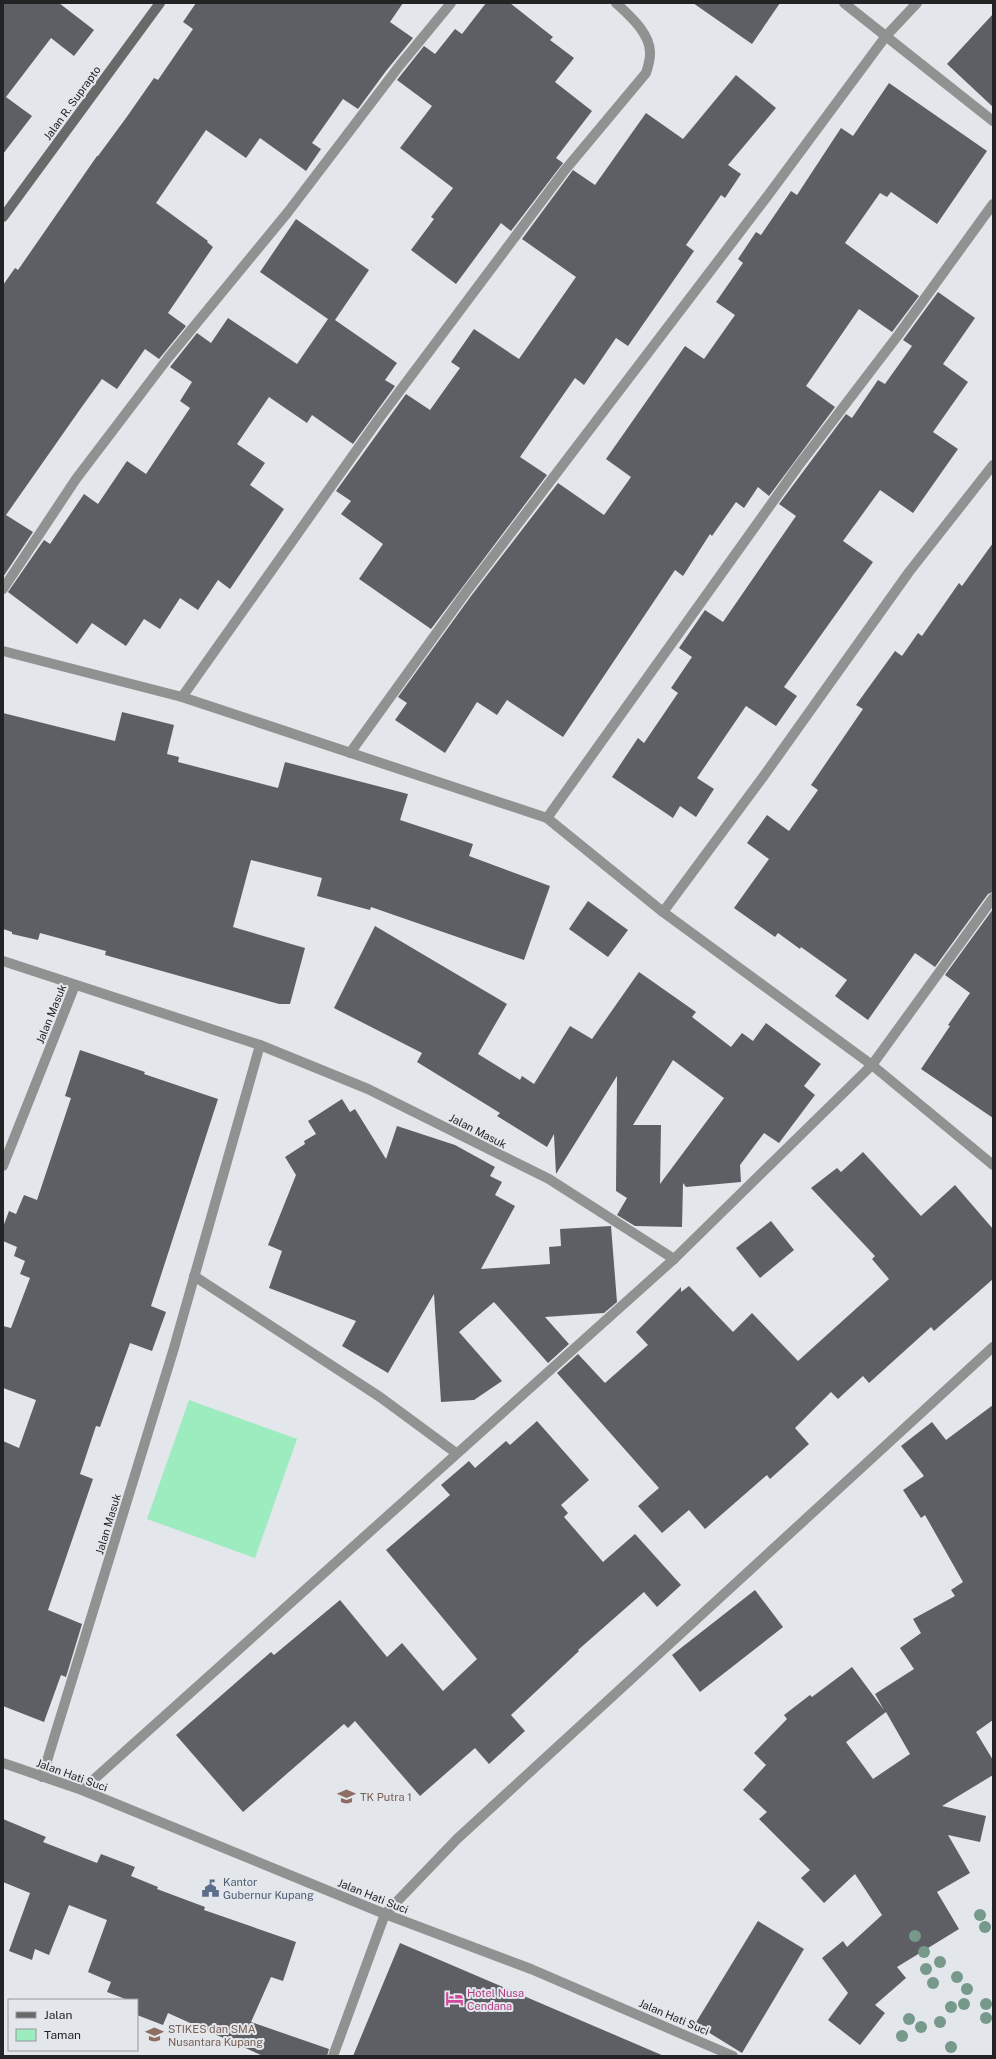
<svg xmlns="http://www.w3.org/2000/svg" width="996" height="2059" viewBox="0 0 996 2059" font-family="'Public Sans',sans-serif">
<rect width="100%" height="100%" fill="#e3e6eb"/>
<!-- green -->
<path fill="#9cecbf" d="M 189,1400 L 297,1439 L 255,1558 L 147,1519 Z"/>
<!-- building -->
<g fill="#5d5f64" fill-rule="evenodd">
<path d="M 3,3 L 59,3 L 94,30 L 74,56 L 51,38 L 6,97 L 32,116 L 3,154 Z"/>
<path d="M 196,3 L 403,3 L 390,22 L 413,38 L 386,71 L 358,109 L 343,99 L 312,143 L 321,149 L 306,171 L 260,138 L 246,158 L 206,130 L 156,203 L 208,241 L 207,242 L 213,247 L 168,313 L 186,326 L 159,359 L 145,349 L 117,389 L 102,379 L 81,408 L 6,515 L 33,532 L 3,577 L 3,285 L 15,268 L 18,270 L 97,156 L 98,156 L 126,118 L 154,78 L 158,80 L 193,29 L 183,22 Z"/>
<path d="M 486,3 L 510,3 L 553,37 L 550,40 L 574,58 L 555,82 L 592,111 L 556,158 L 563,163 L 511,231 L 501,223 L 456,284 L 411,250 L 434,219 L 431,217 L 453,188 L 400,148 L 432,106 L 397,80 L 424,46 L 435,54 L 455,29 L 462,34 Z"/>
<path d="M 693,3 L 780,3 L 752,44 Z"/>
<path d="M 993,14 L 993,107 L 947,64 Z"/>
<path d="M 736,75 L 776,108 L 728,165 L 741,174 L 725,198 L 721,195 L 686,245 L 694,251 L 628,346 L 616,338 L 584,385 L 575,378 L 520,457 L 547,475 L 431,629 L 359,579 L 383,544 L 341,514 L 351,501 L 336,491 L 406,394 L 430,410 L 460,368 L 451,362 L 474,329 L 519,359 L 576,277 L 522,239 L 573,170 L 595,185 L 646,113 L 683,139 Z"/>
<path d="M 889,83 L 987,151 L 937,224 L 891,192 L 887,197 L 880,193 L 845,243 L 919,296 L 892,332 L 859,309 L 806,386 L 835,407 L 769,496 L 758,487 L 744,508 L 736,502 L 712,536 L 710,534 L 683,576 L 675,570 L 563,737 L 507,700 L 497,715 L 477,702 L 445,753 L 395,720 L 407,703 L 398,697 L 471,596 L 558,483 L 604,515 L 631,477 L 606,459 L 685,346 L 704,359 L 735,315 L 716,302 L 743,263 L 738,259 L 756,232 L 761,235 L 791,191 L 797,195 L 841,128 L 853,136 Z"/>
<path d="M 296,219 L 369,270 L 335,320 L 397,363 L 385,380 L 395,386 L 353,444 L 312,415 L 307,423 L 269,397 L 237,444 L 265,463 L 250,485 L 284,509 L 230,589 L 218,580 L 198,610 L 180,598 L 160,629 L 144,619 L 126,646 L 92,623 L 77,644 L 8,592 L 44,540 L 50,544 L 84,494 L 98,504 L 127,461 L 146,474 L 190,408 L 180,401 L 192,382 L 170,367 L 197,333 L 211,343 L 228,318 L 297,364 L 328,319 L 260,272 Z"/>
<path d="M 938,292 L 975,318 L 943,364 L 968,382 L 933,432 L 958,449 L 913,513 L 880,490 L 843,541 L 873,562 L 784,687 L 797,696 L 776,726 L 746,706 L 697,778 L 714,789 L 696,817 L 680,806 L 673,818 L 612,777 L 638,738 L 644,743 L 678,693 L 671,688 L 692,657 L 679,648 L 705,610 L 723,622 L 796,516 L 779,504 L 846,414 L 852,418 L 878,380 L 885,384 L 912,346 L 903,340 Z"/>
<path d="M 993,543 L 993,892 L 988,894 L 935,967 L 915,953 L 868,1020 L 835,996 L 847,980 L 801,947 L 800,949 L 778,933 L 775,937 L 734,908 L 769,859 L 747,843 L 767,815 L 789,831 L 818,790 L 811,785 L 863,709 L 856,705 L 895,651 L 902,656 L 918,633 L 922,636 L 959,583 L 962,586 Z"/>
<path d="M 122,712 L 174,725 L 167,754 L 179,757 L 178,762 L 278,788 L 285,762 L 408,794 L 400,820 L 473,844 L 469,856 L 550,886 L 524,960 L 371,907 L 370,910 L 317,896 L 322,878 L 251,860 L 233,927 L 305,948 L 290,1004 L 279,1004 L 105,955 L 106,951 L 40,933 L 38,940 L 12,934 L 12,932 L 3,929 L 3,713 L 115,741 Z"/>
<path d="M 588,901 L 628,930 L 608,957 L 569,929 Z"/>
<path d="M 993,909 L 993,1118 L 921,1069 L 950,1026 L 948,1025 L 970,993 L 945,975 Z"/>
<path d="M 375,926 L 507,1004 L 478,1054 L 520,1080 L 522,1076 L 534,1084 L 570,1026 L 592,1039 L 639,972 L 696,1012 L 692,1017 L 731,1047 L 742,1033 L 753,1041 L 766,1023 L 821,1064 L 804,1086 L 815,1095 L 779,1143 L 764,1133 L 740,1165 L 741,1182 L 686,1187 L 683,1183 L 682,1227 L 635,1226 L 617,1215 L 627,1198 L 616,1191 L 617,1076 L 556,1174 L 554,1134 L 547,1147 L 497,1116 L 500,1113 L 417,1062 L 422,1053 L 334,1008 ZM 673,1060 L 724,1098 L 660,1184 L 661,1125 L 633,1125 Z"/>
<path d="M 80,1050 L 145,1072 L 144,1074 L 218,1099 L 151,1306 L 166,1312 L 152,1351 L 130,1343 L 100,1427 L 96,1426 L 80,1474 L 93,1479 L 48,1610 L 82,1624 L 66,1677 L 61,1675 L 44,1722 L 3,1706 L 3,1441 L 19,1448 L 36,1400 L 3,1388 L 3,1326 L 11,1328 L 30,1278 L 20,1274 L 25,1261 L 14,1256 L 17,1247 L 3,1241 L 3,1227 L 9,1211 L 16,1214 L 24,1195 L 37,1200 L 71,1098 L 65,1096 Z"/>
<path d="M 342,1099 L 350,1112 L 355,1109 L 386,1159 L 397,1126 L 455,1145 L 495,1167 L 490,1176 L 502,1182 L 495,1195 L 515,1206 L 481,1269 L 550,1264 L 549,1247 L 561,1246 L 560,1229 L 611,1226 L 617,1302 L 604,1313 L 545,1317 L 569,1344 L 548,1363 L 494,1302 L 459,1332 L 502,1381 L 474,1400 L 441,1402 L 434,1294 L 388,1373 L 342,1346 L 356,1321 L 269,1288 L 282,1251 L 268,1245 L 296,1175 L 285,1157 L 305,1144 L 304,1141 L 316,1134 L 308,1121 Z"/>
<path d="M 863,1152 L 921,1216 L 955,1185 L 993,1229 L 993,1279 L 934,1331 L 931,1327 L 869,1383 L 863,1376 L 838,1399 L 831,1392 L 795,1428 L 809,1444 L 770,1479 L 767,1475 L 705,1529 L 689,1510 L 662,1533 L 638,1506 L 659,1488 L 557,1373 L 578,1354 L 605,1383 L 648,1345 L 636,1332 L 681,1287 L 681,1292 L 689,1286 L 733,1332 L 752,1313 L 798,1361 L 889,1279 L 872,1259 L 875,1256 L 811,1188 L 837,1168 L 841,1172 Z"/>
<path d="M 771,1221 L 794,1250 L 760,1278 L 736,1248 Z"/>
<path d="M 993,1405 L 993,1720 L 976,1732 L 993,1760 L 993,1775 L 942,1806 L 986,1816 L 980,1842 L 948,1835 L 970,1873 L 937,1892 L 959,1929 L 897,1967 L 906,1978 L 875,2005 L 885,2013 L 860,2045 L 828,2020 L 848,1993 L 822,1958 L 843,1941 L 847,1947 L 882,1915 L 855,1874 L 824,1903 L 801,1878 L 810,1870 L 759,1819 L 767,1812 L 743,1790 L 766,1765 L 754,1753 L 787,1719 L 784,1715 L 810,1695 L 812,1697 L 852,1667 L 884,1710 L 875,1694 L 914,1669 L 900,1648 L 921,1633 L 913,1619 L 955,1596 L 951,1590 L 963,1582 L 925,1515 L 921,1518 L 903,1490 L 924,1476 L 901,1446 L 932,1422 L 946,1440 ZM 886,1712 L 910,1754 L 873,1779 L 846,1742 Z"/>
<path d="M 537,1421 L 589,1480 L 561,1505 L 568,1513 L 564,1517 L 603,1562 L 635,1534 L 681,1585 L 657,1607 L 644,1592 L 578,1650 L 579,1651 L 511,1715 L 525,1731 L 489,1764 L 475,1748 L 420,1796 L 355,1721 L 348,1728 L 344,1724 L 243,1812 L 176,1735 L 271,1652 L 274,1655 L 340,1600 L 387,1657 L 402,1643 L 443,1691 L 477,1659 L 386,1550 L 450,1495 L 441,1485 L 469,1461 L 475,1468 L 506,1441 L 510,1445 Z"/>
<path d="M 755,1590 L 783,1627 L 700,1692 L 672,1655 Z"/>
<path d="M 3,1819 L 46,1837 L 43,1842 L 97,1863 L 101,1854 L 135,1867 L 131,1876 L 158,1887 L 157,1889 L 205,1907 L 204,1910 L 296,1942 L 283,1981 L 271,1977 L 251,2022 L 329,2049 L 327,2056 L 263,2056 L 168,2013 L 163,2025 L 137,2015 L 137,2000 L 128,2000 L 107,1992 L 111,1982 L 88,1972 L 107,1920 L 69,1905 L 49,1955 L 35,1949 L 32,1960 L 9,1951 L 30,1893 L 3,1882 Z"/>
<path d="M 758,1921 L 804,1949 L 742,2053 L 695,2024 Z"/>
<path d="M 400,1943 L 664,2056 L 353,2056 Z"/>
</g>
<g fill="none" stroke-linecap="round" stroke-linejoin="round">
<!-- street -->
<g stroke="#8f9291" stroke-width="10">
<path d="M 844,3 L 993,121"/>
<path d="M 3,589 L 76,479 L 168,358 L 288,212 L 400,65 L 451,3"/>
<path d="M 3,651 L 182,697 L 547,818 L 663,912 L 872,1065 L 993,1165"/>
<path d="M 182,697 L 378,420 L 565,170 L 646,73 C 648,67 650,60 650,54 C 651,34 630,16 616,3"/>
<path d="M 350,753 L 466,592 L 769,194 L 886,36 L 917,3"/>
<path d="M 547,818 L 799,465 L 899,334 L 993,204"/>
<path d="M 663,912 L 763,777 L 909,572 L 993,465"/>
<path d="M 3,961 L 260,1045 L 368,1089 L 549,1179 L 674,1259"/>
<path d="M 3,1166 L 75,985"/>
<path d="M 194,1276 L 380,1397 L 456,1453"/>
<path d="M 3,1763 L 82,1790 L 385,1914 L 531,1969 L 733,2056"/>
<path d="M 42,1777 L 174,1348 L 260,1045"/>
<path d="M 82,1790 L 674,1259 L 872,1065 L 993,898"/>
<path d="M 333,2056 L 385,1914 L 457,1839 L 993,1347"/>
</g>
<!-- secondary -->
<path stroke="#666a69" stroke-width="10" d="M 3,217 L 160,3"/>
</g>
<!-- trees -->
<g fill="#76998b">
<circle cx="980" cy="1915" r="6"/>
<circle cx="985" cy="1927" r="6"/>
<circle cx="915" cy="1936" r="6"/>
<circle cx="924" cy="1952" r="6"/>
<circle cx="940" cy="1962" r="6"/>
<circle cx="926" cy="1969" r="6"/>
<circle cx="957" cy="1977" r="6"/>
<circle cx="933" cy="1983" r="6"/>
<circle cx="967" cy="1989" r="6"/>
<circle cx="964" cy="2004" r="6"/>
<circle cx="986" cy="2004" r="6"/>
<circle cx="951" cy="2007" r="6"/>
<circle cx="986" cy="2018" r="6"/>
<circle cx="909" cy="2019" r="6"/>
<circle cx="940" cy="2022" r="6"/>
<circle cx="921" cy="2027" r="6"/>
<circle cx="902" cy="2036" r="6"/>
<circle cx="951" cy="2047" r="6"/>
</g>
<!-- icons -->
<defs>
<symbol id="school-bare" viewBox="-9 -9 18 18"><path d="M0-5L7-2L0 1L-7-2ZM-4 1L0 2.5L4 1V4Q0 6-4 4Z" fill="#8d6e63" stroke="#e3e6eb" stroke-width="2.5" paint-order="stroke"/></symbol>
<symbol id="civic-bare" viewBox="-9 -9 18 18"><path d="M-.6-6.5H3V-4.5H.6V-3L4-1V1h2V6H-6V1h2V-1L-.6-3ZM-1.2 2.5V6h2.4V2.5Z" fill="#5c6f8a" stroke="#e3e6eb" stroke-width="2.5" paint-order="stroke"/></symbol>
<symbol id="hotel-bare" viewBox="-9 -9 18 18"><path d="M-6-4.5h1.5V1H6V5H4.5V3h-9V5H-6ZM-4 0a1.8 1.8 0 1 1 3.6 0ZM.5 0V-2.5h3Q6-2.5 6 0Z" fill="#d1479c" stroke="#e3e6eb" stroke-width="2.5" paint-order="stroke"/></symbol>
<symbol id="university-bare" viewBox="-9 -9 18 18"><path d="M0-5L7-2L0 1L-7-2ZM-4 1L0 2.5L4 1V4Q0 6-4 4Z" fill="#8d6e63" stroke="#e3e6eb" stroke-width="2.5" paint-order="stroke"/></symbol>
</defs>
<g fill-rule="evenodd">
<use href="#school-bare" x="334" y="1784" width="25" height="25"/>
<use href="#civic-bare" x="198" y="1876" width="25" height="25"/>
<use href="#hotel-bare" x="442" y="1986" width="25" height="25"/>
<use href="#university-bare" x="142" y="2022" width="25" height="25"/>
</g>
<g text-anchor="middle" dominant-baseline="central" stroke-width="4" stroke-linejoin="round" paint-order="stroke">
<!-- street labels -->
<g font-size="11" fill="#222325" stroke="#e3e6eb">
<text transform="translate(72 103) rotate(-54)">Jalan R. Suprapto</text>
<text transform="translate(51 1014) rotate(-68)">Jalan Masuk</text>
<text transform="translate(478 1131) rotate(27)">Jalan Masuk</text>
<text transform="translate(108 1524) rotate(-73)">Jalan Masuk</text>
<text transform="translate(72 1775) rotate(20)">Jalan Hati Suci</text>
<text transform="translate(373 1896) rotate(22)">Jalan Hati Suci</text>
<text transform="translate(674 2017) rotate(23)">Jalan Hati Suci</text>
</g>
<!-- education labels -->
<g font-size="11" fill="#785e54" stroke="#e3e6eb" text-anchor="start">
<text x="360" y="1797">TK Putra 1</text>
<text x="168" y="2029">STIKES dan SMA<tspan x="168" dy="13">Nusantara Kupang</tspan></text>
</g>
<!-- service labels -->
<g font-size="11" fill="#4e5e75" stroke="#e3e6eb" text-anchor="start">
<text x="223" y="1882">Kantor<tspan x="223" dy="13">Gubernur Kupang</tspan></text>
</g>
<!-- hotel labels -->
<g font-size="11" fill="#b23c85" stroke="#e3e6eb" text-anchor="start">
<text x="467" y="1993">Hotel Nusa<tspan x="467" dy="13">Cendana</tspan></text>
</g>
</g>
<!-- border -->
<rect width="996" height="2059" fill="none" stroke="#222325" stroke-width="8"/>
<!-- legend -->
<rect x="8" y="1999" width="130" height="52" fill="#e3e6eb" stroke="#96989c"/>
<rect x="16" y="2012" width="20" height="6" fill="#666a69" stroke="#96989c"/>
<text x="44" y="2019" font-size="12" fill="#222325">Jalan</text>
<rect x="16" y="2029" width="20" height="12" fill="#9cecbf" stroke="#96989c"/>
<text x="44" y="2039" font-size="12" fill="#222325">Taman</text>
</svg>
